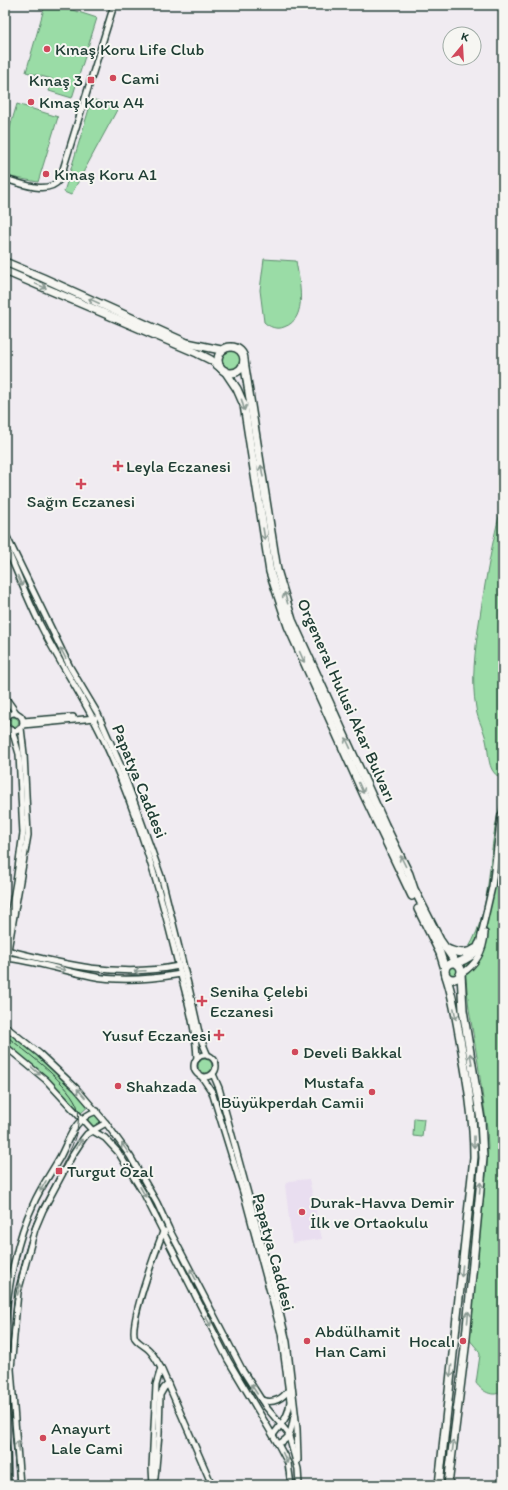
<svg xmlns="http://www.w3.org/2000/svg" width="508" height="1490" viewBox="0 0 508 1490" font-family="Itim,sans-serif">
<rect width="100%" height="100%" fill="#f0ebf1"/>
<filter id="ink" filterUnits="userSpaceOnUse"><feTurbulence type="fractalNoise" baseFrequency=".025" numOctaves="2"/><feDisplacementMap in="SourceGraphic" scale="8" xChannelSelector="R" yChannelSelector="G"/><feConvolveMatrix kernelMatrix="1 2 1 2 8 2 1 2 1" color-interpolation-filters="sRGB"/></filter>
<g filter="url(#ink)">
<!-- built -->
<path fill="#e9def0" d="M 309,1179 L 322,1239 L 292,1243 L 285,1185 L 288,1181 Z"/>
<!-- green -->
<g fill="#9adca6" stroke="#5c8c6d">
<path d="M 45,5 L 57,5 L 97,18 L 72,98 L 49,91 L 52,79 L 26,72 Z"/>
<path d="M 92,99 L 118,108 L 71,195 L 64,192 Z"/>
<path d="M 17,104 L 58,117 L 38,182 L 5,176 L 5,144 Z"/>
<path d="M 264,259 L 296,261 C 299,280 309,319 284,327 C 277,330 269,327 264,322 L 260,290 Z"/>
<circle cx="232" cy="361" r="10"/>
<path d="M 503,501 L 503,779 C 486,772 490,756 486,740 C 484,729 477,719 476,708 C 471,681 475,651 479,623 C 485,582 492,541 503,501 Z"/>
<circle cx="14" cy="722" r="4.5"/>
<path d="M 503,797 L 503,1388 C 497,1400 482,1392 476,1383 L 480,1355 L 479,1351 L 468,1338 L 487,1166 L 488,1146 L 487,1128 L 478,1063 L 469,1009 L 463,950 L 468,949 C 496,903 485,846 503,797 Z"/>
<circle cx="453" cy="971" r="7"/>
<path d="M 5,1028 L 42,1057 L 91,1104 L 81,1113 L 48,1078 L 5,1043 Z"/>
<circle cx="205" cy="1066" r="7"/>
<circle cx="94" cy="1121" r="6"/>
<path d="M 414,1118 L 424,1119 L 422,1137 L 413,1136 Z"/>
</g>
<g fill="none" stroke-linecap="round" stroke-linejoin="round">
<defs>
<g id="minor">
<path d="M 5,179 C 21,183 48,196 60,179 L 114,5"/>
<path d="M 5,533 L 70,667 L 98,714 L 120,764 L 135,804 L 162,879 L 190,992 L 200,1037 L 208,1056"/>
<path d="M 5,545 C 18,573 28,601 42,628 C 62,668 89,705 107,747 C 138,815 158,883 176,956 C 184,989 196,1025 197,1059"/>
<path d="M 5,697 L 17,714"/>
<path d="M 5,705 L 8,716"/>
<circle cx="14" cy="722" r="9"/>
<path d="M 23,721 L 73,717"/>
<path d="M 23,725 L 95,718"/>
<path d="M 479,944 L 492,887 L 501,815 L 503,813"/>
<path d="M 5,945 L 16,882 L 23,833 L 19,754 L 12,730"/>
<path d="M 6,950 C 65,965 118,978 179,966"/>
<path d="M 5,958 L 8,957 L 9,954 L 8,950 L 28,835 L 24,754 L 21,728"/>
<path d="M 6,958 C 35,961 63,971 91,976 C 120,982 152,979 181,974"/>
<path d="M 461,974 C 476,965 484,950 485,933"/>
<path d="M 5,1026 L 40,1054 L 76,1088 L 106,1123 L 130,1156 L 157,1203 L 169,1229 L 243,1371 L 266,1407 L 288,1433 L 298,1469 L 299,1485"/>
<path d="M 5,1046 L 46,1080 L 93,1131 L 105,1138 L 118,1152 L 144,1194 L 228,1360 L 278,1444 L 288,1463 L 291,1485"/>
<circle cx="205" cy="1066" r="11"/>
<path d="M 213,1074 L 219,1088 L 275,1292 L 287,1342 L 297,1429 L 298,1460"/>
<path d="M 202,1077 L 212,1092 L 246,1202 L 281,1333 L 290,1401 C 289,1417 282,1423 273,1435"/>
<path d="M 165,1231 L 163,1232 C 157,1248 128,1325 135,1338 C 138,1343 145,1346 149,1350 C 154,1355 157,1361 161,1368 L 212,1485"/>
<path d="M 5,1323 C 8,1286 17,1238 33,1205 C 40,1188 51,1173 60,1157 C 70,1138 74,1118 97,1111"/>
<path d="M 262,1400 C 273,1404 283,1399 289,1389"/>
<path d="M 5,1440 L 7,1453 L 8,1485"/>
<path d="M 278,1444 C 292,1438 291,1429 294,1416"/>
<path d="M 155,1478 L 159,1434 L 160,1395 L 164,1388 L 168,1384"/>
<path d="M 20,1485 L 11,1369 L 18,1292 L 35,1229 L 43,1210 L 72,1156 L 83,1139 L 87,1134 L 106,1123"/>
<path d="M 153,1485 L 152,1468 L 156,1385 L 161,1368"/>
</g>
<g id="major">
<path d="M 5,262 L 43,278 L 187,343 L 221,350"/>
<path d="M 5,271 L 197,353 L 211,360 L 222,369"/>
<circle cx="231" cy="360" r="13"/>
<path d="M 244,361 L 277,570 L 292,620 L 385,825 L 409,874 L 414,889 L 440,940 L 456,963 C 466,960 476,955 479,944"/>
<path d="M 225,371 L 237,389 L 244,405 L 270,572 L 288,626 L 364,795 L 412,896"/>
<path d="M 418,909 L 440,953 L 445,969"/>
<path d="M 445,948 C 455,953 466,955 475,949"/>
<circle cx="453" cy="971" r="8"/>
<path d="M 439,1485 L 474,1157 C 474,1118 467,1078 460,1039 C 456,1018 453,996 446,976"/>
<path d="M 448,1485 L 465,1348 L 483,1158 L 481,1120 L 463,1010 L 461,974"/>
</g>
</defs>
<!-- minor casing -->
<use href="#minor" stroke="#1f3d34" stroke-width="8"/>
<!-- major casing -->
<use href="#major" stroke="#1f3d34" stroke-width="10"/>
<!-- minor -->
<use href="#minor" stroke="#f6f6f2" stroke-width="5"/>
<!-- major -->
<use href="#major" stroke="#f6f6f2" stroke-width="7"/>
<!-- tram -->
<path stroke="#1f3d34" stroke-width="1" d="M 5,1035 C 24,1050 73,1086 78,1109 C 80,1122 76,1135 72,1146 L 34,1222 L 23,1258 L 14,1304 L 7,1383 L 17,1485"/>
</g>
<!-- one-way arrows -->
<defs><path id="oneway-shaft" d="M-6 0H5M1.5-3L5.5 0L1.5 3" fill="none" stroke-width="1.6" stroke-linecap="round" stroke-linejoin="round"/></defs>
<g stroke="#8a9a93">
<use href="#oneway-shaft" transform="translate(41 286) rotate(23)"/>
<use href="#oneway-shaft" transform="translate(94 301) rotate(-155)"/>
<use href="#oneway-shaft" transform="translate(243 405) rotate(75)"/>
<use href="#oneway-shaft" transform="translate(262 471) rotate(-100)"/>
<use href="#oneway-shaft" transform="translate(264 534) rotate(81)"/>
<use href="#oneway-shaft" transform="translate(20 581) rotate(67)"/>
<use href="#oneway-shaft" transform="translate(286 598) rotate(-107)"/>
<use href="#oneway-shaft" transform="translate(63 653) rotate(-117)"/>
<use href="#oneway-shaft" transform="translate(302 657) rotate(66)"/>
<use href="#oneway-shaft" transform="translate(348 743) rotate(-115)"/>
<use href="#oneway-shaft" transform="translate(361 788) rotate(66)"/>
<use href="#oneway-shaft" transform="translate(403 861) rotate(-116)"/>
<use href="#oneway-shaft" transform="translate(60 969) rotate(12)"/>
<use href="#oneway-shaft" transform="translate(140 971) rotate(177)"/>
<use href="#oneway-shaft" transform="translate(455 1014) rotate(79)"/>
<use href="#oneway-shaft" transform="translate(471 1059) rotate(-100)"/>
<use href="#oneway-shaft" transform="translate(36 1071) rotate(42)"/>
<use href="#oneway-shaft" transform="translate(81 1093) rotate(-132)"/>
<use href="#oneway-shaft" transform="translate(474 1142) rotate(90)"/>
<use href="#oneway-shaft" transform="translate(79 1144) rotate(-57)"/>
<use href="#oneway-shaft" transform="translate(125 1148) rotate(-125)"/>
<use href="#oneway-shaft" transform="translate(43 1186) rotate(120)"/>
<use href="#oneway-shaft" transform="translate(480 1188) rotate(-85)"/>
<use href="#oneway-shaft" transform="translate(143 1192) rotate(61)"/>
<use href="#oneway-shaft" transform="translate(462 1271) rotate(96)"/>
<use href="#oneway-shaft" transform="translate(193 1274) rotate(-117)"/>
<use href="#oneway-shaft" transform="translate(19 1289) rotate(-77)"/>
<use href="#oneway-shaft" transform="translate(468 1317) rotate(-85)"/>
<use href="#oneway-shaft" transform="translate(208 1321) rotate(63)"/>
<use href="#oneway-shaft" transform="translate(451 1371) rotate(96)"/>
<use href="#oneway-shaft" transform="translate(254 1389) rotate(-123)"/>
<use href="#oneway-shaft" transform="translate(18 1446) rotate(-94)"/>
<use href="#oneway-shaft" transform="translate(453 1446) rotate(-83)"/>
<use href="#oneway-shaft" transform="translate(285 1458) rotate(66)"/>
</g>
</g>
<!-- markers -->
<g fill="#d1495b" stroke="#f6f6f2" stroke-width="1.5">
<circle cx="47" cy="49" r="4"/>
<circle cx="113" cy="78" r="4"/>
<rect x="87" y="76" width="8" height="8" rx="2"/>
<circle cx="31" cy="102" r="4"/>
<circle cx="46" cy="174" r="4"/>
<path d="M116 460h4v4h4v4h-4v4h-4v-4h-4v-4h4z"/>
<path d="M79 478h4v4h4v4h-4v4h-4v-4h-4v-4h4z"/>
<path d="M200 995h4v4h4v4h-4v4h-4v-4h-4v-4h4z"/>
<path d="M217 1029h4v4h4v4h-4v4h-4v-4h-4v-4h4z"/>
<circle cx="295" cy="1052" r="4"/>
<circle cx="118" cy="1086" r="4"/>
<circle cx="372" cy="1092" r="4"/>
<rect x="55" y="1167" width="8" height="8" rx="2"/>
<circle cx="302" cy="1212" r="4"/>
<circle cx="307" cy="1341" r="4"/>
<circle cx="463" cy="1341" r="4"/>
<circle cx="43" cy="1438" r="4"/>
</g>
<g text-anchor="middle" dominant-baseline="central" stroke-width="4" stroke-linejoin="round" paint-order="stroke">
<!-- poi labels -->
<g font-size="17" fill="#1f3d34" stroke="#f6f6f2" text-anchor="start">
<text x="55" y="49">Kınaş Koru Life Club</text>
<text x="121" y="78">Cami</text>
<text x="83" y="80" text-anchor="end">Kınaş 3</text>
<text x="39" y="102">Kınaş Koru A4</text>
<text x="54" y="174">Kınaş Koru A1</text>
<text x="126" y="466">Leyla Eczanesi</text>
<text x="81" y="501" text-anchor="middle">Sağın Eczanesi</text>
<text x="210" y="991">Seniha Çelebi<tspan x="210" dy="20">Eczanesi</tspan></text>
<text x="211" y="1035" text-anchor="end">Yusuf Eczanesi</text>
<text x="303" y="1052">Develi Bakkal</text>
<text x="364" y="1082" text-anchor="end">Mustafa<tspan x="364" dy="20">Büyükperdah Camii</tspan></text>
<text x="126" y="1086">Shahzada</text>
<text x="67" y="1171">Turgut Özal</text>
<text x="310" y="1202">Durak-Havva Demir<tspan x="310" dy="20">İlk ve Ortaokulu</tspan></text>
<text x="315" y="1331">Abdülhamit<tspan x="315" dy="20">Han Cami</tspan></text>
<text x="455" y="1341" text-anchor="end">Hocalı</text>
<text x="51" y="1428">Anayurt<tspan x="51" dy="20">Lale Cami</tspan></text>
</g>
<!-- street labels -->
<g font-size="17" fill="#1f3d34" stroke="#f6f6f2">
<text transform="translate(347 700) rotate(66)">Orgeneral Hulusi Akar Bulvarı</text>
<text transform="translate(140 781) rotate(68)">Papatya Caddesi</text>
<text transform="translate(274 1252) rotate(75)">Papatya Caddesi</text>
</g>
</g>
<!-- margin -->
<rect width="508" height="1490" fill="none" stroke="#f6f6f2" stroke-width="20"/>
<rect x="10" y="10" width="488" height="1470" fill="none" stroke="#1f3d34" stroke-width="1.5" filter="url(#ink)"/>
<!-- north arrow -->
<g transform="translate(462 46) rotate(18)"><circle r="19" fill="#f6f6f2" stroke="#a0aca6"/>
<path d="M0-3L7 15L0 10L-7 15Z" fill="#d1495b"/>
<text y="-6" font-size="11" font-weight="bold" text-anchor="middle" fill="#1f3d34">K</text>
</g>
</svg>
